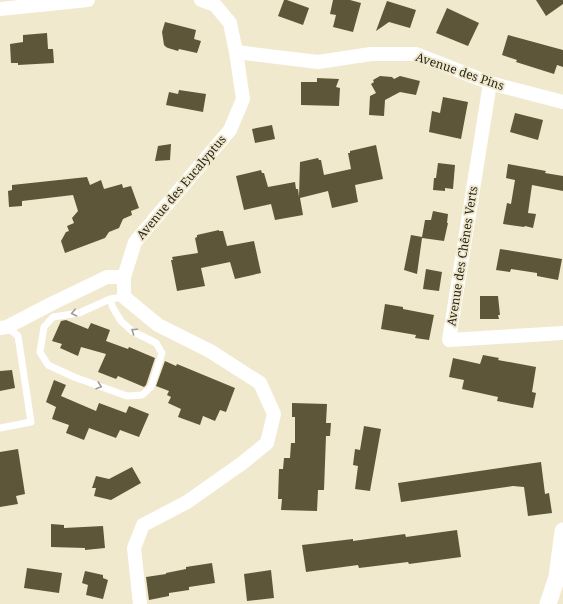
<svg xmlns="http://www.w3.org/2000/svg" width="563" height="604" viewBox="0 0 563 604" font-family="'Noto Serif',serif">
<rect width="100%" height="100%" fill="#f0e9ce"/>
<!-- building -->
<g fill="#5e5639">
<path d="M 284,0 L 287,0 L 309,8 L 303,25 L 278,16 Z"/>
<path d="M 333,0 L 350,0 L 361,3 L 353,32 L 333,27 L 336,15 L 330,14 Z"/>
<path d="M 536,0 L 563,0 L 563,4 L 546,16 Z"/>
<path d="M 387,1 L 416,10 L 410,28 L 389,22 L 376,31 Z"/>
<path d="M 447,8 L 479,23 L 468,46 L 436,33 Z"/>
<path d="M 165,22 L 196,30 L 194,39 L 201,41 L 197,53 L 179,49 L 178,51 L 168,48 L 166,47 L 164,45 L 162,32 Z"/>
<path d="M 47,33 L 48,49 L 53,49 L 54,63 L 18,65 L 18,63 L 11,63 L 10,44 L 23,42 L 23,35 Z"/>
<path d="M 508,35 L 563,50 L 563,67 L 557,65 L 554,74 L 516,62 L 517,60 L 502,55 Z"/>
<path d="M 380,76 L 392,77 L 394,79 L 400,76 L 420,81 L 416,95 L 400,92 L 385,100 L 384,116 L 369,115 L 370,96 L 376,93 L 371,84 L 374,82 L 373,80 Z"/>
<path d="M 317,78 L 339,79 L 336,87 L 340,88 L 339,106 L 301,105 L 301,82 L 317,82 Z"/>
<path d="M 179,90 L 206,94 L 203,112 L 166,105 L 169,92 L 178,94 Z"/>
<path d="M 443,97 L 468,102 L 461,139 L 429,132 L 432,111 L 440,113 Z"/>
<path d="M 515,113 L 543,120 L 538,140 L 510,132 Z"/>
<path d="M 272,125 L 275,139 L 255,143 L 252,129 Z"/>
<path d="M 171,144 L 170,160 L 155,161 L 158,146 Z"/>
<path d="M 376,145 L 383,179 L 355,185 L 358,202 L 332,208 L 328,191 L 300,198 L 303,215 L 275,220 L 271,204 L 244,210 L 236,176 L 261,170 L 262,173 L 264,173 L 268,187 L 295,182 L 296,189 L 298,189 L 299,197 L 300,162 L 318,158 L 319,160 L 321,160 L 324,175 L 351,169 L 348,153 L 350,153 L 350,151 Z"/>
<path d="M 438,163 L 455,165 L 453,189 L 445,188 L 445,191 L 433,190 L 434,178 L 436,178 Z"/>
<path d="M 508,164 L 546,171 L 545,173 L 563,176 L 563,191 L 532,185 L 528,213 L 536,214 L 533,228 L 525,226 L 524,227 L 503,224 L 507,203 L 511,204 L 515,180 L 506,178 Z"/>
<path d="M 87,177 L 90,185 L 101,180 L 104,189 L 122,184 L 123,188 L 131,186 L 139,208 L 131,211 L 132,215 L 123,219 L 119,228 L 109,232 L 105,238 L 65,253 L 61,241 L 66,232 L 69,231 L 67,226 L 74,223 L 72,218 L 78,211 L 73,195 L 22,201 L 22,206 L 9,207 L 8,191 L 12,190 L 12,185 Z"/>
<path d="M 433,211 L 448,214 L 447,223 L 448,223 L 444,241 L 422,238 L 417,274 L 404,270 L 411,235 L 422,237 L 425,220 L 431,220 Z"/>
<path d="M 219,230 L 219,231 L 223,231 L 227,246 L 254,241 L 261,273 L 235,279 L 230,262 L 201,268 L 205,286 L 177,291 L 171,260 L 173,260 L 172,257 L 198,253 L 195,238 L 197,237 L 197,235 Z"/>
<path d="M 500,249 L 562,259 L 558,280 L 537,276 L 537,273 L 511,269 L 510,272 L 496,270 Z"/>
<path d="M 426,269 L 442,272 L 439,291 L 423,289 Z"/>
<path d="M 480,296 L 498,296 L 500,315 L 498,315 L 499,319 L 480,319 Z"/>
<path d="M 385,304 L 403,307 L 403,309 L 434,315 L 429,340 L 415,338 L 416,335 L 381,329 Z"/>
<path d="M 66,320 L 88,329 L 91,323 L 110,330 L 106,341 L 128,349 L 129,347 L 155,358 L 146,385 L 144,387 L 118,376 L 116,379 L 98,372 L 106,354 L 81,347 L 78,356 L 60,348 L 62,344 L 52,341 L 61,321 Z"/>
<path d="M 483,355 L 499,358 L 498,360 L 536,367 L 532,392 L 536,393 L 533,408 L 497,401 L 498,397 L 462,389 L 464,380 L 449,377 L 453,358 L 480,364 Z"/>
<path d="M 165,361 L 176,366 L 177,364 L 235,388 L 226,412 L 220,410 L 215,421 L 203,416 L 200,425 L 178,417 L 181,409 L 168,403 L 171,397 L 167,395 L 169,391 L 156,386 Z"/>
<path d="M 12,370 L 15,388 L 0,391 L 0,371 Z"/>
<path d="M 54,380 L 66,385 L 61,396 L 96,411 L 99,403 L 126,413 L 129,406 L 149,414 L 139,437 L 120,430 L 116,438 L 89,428 L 84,440 L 66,433 L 69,425 L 52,419 L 57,404 L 56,407 L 46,402 Z"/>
<path d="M 292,403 L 327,404 L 326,423 L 331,423 L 330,436 L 326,436 L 324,490 L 318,490 L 317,511 L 281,510 L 282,499 L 278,499 L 279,469 L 283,469 L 284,458 L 290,458 L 291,443 L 295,443 L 295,417 L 292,417 Z"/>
<path d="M 364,426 L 381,429 L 370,491 L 355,489 L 358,466 L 353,465 L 355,449 L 360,450 Z"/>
<path d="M 18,449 L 25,494 L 16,496 L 18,504 L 0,507 L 0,452 Z"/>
<path d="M 541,462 L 545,494 L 549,493 L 552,513 L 528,516 L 524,487 L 513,486 L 401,502 L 398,483 Z"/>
<path d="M 132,467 L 141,483 L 111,500 L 94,496 L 96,488 L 92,488 L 96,476 L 109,479 Z"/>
<path d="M 51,524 L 64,525 L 64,528 L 103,526 L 105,548 L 85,550 L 85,548 L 51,547 Z"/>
<path d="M 457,530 L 461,557 L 409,564 L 408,562 L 359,568 L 358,565 L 306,572 L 302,545 L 353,539 L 353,541 L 405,534 L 406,537 Z"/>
<path d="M 212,563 L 215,583 L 189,587 L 189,590 L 169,593 L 169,596 L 149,600 L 146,577 L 166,574 L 166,573 L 186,569 L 186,567 Z"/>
<path d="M 27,568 L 62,573 L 59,593 L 24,588 Z"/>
<path d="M 271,570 L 274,598 L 247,601 L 244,574 Z"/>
<path d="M 85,571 L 103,575 L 103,578 L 108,580 L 103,599 L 86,595 L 88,585 L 82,583 Z"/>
</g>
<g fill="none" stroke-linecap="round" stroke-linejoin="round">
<!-- service -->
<g stroke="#fff" stroke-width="7">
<path d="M 110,299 L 113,308 L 121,321 L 132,331 L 156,343 L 162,353 L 151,387 L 142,395 L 127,396 L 74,377 L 48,365 L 40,352 L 44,327 L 53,317 L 79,313 L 110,299 L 124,297"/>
<path d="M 0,428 L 31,422 L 18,336 L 7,327"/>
</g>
<!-- minor -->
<g stroke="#fff" stroke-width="14">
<path d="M 0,9 L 88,0"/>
<path d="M 236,52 L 318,62 L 371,54 L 416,54 L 490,83 L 563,102"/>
<path d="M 490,83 L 449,340 L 563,333"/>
<path d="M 0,328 L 7,327 L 51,304 L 107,277 L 124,277"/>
<path d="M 140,604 L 134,548 L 143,525 L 187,502 L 241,464 L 267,443 L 274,414 L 260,383 L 210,351 L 158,325 L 124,297 L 124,277 L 135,242 L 230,130 L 243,99 L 236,52 L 230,23 L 215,5 L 201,0"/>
</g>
<!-- tertiary -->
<path stroke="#fff" stroke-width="17" d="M 548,604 L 557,577 L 563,531"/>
</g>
<!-- one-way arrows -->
<defs><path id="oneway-chevron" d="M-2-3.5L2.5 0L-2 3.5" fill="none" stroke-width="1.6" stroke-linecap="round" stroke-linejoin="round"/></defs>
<g stroke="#9f9d99">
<use href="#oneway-chevron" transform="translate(74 313) rotate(167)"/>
<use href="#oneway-chevron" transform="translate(134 331) rotate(-146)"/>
<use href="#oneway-chevron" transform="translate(99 386) rotate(19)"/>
</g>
<g text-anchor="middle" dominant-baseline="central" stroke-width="4" stroke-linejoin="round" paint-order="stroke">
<!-- street labels -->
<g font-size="12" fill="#29261c" stroke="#f0e9ce">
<text transform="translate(460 71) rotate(19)">Avenue des Pins</text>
<text transform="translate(181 187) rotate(-50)">Avenue des Eucalyptus</text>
<text transform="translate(462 256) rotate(-81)">Avenue des Chênes Verts</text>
</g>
</g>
</svg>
